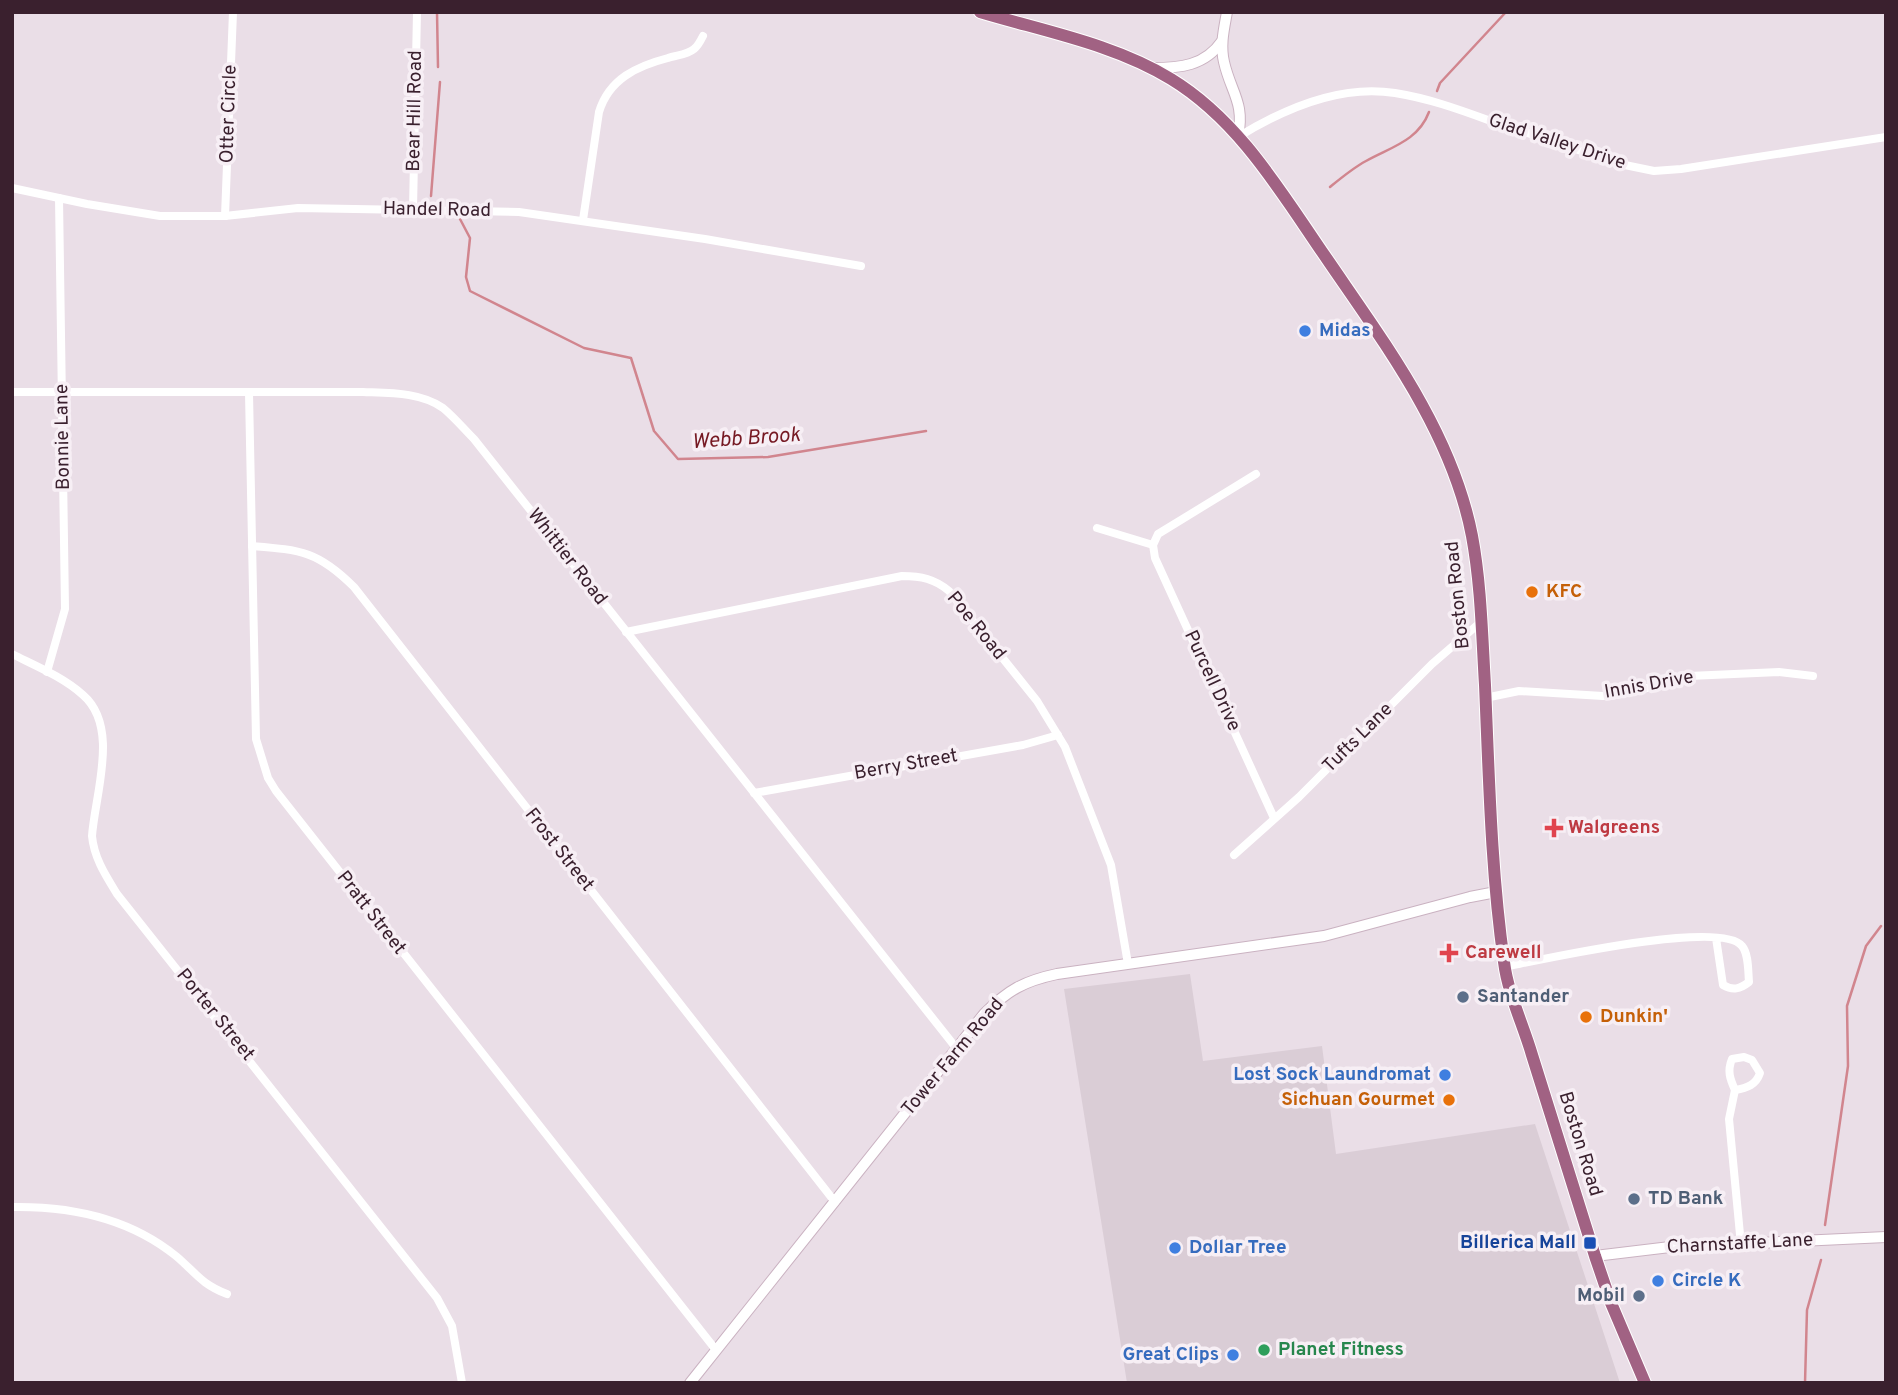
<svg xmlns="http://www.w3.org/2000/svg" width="1898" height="1395" viewBox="0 0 1898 1395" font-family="Overpass,sans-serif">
<rect width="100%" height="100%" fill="#eadee7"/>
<!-- built -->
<path fill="#dacdd6" d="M 1190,974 L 1203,1061 L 1322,1046 L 1336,1154 L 1535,1124 L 1620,1383 L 1127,1383 L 1064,989 Z"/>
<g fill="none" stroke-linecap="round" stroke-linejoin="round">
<!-- stream -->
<g stroke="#d1858e" stroke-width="2.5">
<path d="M 437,12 L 438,67"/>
<path d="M 1437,91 L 1440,83 L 1506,12"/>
<path d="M 1330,187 C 1341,178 1353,168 1366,161 C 1391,147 1418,141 1429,112"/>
<path d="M 431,196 L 440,82"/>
<path d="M 460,219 L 470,238 L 466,277 L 470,291 L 584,348 L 631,358 L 654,431 L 678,459 L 768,457 L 926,431"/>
<path d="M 1825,1225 L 1848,1066 L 1847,1006 L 1866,946 L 1881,926"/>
<path d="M 1805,1383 L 1807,1310 L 1821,1260"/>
</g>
<defs>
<g id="secondary">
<path d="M 1227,12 C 1224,29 1220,45 1224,62 C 1231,93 1245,102 1238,137"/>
<path d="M 1152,68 C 1180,68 1205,66 1222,41"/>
<path d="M 1595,1256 L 1670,1247 L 1886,1237"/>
<path d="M 690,1383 L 984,1014 C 1008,990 1024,981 1057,974 L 1324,936 L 1470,897 L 1496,892"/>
</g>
<path id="primary" d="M 980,12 C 1043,31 1114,44 1171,79 C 1240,121 1282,194 1327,259 C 1385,344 1452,432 1472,536 C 1481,584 1482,636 1485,685 C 1489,777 1491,871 1504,962 C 1508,994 1523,1024 1532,1055 C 1553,1122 1574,1189 1595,1256 L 1611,1303 L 1645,1383"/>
</defs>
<!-- secondary casing -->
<use href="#secondary" stroke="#cab2c1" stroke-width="12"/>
<!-- primary casing -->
<use href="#primary" stroke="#fff" stroke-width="14"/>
<!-- street -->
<g stroke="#fff" stroke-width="8">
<path d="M 1238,137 C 1285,108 1340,84 1395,93 C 1427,98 1458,109 1488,120 C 1532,134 1576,149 1620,164 L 1654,171 L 1681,169 L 1886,137"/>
<path d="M 12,188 L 87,204 L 160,216 L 225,216 L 298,208 L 519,212 L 705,239 L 861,266"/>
<path d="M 413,209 L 417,12"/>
<path d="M 225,216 L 233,12"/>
<path d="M 583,220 L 599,112 C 609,79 637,66 668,58 C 676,55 687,55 694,49 C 698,46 701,40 703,36"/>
<path d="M 12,392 L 363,392 C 389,393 421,392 443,408 C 454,417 464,429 474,439 L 957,1049"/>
<path d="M 249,393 L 256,739 L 268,778 L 276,791 L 716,1350"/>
<path d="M 1097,528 L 1153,545 L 1158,534 L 1256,474"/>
<path d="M 1153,545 L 1155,558 L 1274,818"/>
<path d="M 252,546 C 301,550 318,551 354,587 L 835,1202"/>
<path d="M 626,632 L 902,576 C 921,576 935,579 949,591 L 1037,701 L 1065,747 L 1111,865 L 1128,964"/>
<path d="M 12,654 C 36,666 63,677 83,695 C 120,727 95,794 92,836 C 94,858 106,876 117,894 L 437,1298 L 452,1326 L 462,1383"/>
<path d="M 47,672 L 65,609 L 59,198"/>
<path d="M 1485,698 L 1519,691 L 1603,696 L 1633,692 L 1689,676 L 1779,672 L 1813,676"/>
<path d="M 754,793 L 1023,745 L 1058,735"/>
<path d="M 1234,855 L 1299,797 L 1432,664 L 1482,621"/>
<path d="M 1504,967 C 1540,960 1721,919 1742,946 C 1749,954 1748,972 1749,982 C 1740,989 1733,991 1723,985 L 1716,938"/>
<path d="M 1744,1057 L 1752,1060 L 1760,1073 C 1756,1085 1747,1088 1735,1090 C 1730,1079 1727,1071 1732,1059 Z"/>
<path d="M 1735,1090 L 1729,1119 L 1741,1245"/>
<path d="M 12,1207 C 70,1206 129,1218 176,1256 C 196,1273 201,1284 227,1294"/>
</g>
<!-- secondary -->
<use href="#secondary" stroke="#fff" stroke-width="10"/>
<!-- primary -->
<use href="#primary" stroke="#a16283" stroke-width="12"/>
</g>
<!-- markers -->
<g fill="#3f7fe0" stroke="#f7eff5" stroke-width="2.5">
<circle cx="1305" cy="331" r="7"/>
<circle cx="1445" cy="1075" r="7"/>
<circle cx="1175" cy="1248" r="7"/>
<circle cx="1658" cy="1281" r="7"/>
<circle cx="1233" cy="1355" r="7"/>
</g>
<g fill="#e8710a" stroke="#f7eff5" stroke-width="2.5">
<circle cx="1532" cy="592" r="7"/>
<circle cx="1586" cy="1017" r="7"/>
<circle cx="1449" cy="1100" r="7"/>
</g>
<g fill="#e0444e" stroke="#f7eff5" stroke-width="2.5">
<path d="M1550.5 817.5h7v7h7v7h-7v7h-7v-7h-7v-7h7z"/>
<path d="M1445.5 942.5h7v7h7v7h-7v7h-7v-7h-7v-7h7z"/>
</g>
<g fill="#5c6f8a" stroke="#f7eff5" stroke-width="2.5">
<circle cx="1463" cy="997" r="7"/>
<circle cx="1634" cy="1199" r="7"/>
<circle cx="1639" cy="1296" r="7"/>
</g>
<rect fill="#1a4fb4" stroke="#f7eff5" stroke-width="2.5" x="1583" y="1236" width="14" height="14" rx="3.5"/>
<circle fill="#2e9e5b" stroke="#f7eff5" stroke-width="2.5" cx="1264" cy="1350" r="7"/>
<g text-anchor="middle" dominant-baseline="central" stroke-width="7" stroke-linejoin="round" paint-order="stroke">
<!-- street labels -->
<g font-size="19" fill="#3a202e" stroke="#f7eff5">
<text transform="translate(415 111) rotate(-89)">Bear Hill Road</text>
<text transform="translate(229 114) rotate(-88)">Otter Circle</text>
<text transform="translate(1557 142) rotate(18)">Glad Valley Drive</text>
<text transform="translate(437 210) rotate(1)">Handel Road</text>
<text transform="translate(63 437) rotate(-91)">Bonnie Lane</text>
<text transform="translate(567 557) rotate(52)">Whittier Road</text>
<text transform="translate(1458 595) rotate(-96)">Boston Road</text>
<text transform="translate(976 626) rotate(51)">Poe Road</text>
<text transform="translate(1212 681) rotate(65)">Purcell Drive</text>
<text transform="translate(1649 685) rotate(-10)">Innis Drive</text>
<text transform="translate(1358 738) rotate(-45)">Tufts Lane</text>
<text transform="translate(906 765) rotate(-10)">Berry Street</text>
<text transform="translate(559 850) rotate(52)">Frost Street</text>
<text transform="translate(371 913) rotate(52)">Pratt Street</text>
<text transform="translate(215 1015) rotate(51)">Porter Street</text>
<text transform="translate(953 1057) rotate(-50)">Tower Farm Road</text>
<text transform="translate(1580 1144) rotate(73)">Boston Road</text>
<text transform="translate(1740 1244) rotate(-3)">Charnstaffe Lane</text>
</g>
<!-- shop labels -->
<g font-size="19" font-weight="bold" fill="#366cbe" stroke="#f7eff5" text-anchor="start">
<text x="1319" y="331">Midas</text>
<text x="1431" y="1075" text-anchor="end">Lost Sock Laundromat</text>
<text x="1189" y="1248">Dollar Tree</text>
<text x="1672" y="1281">Circle K</text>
<text x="1219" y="1355" text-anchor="end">Great Clips</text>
</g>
<!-- food labels -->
<g font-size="19" font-weight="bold" fill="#c56008" stroke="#f7eff5" text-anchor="start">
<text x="1546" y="592">KFC</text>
<text x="1600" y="1017">Dunkin'</text>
<text x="1435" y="1100" text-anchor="end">Sichuan Gourmet</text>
</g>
<!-- health labels -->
<g font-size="19" font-weight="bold" fill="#be3a42" stroke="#f7eff5" text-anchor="start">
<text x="1568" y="828">Walgreens</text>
<text x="1465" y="953">Carewell</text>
</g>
<!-- service labels -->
<g font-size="19" font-weight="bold" fill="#4e5e75" stroke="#f7eff5" text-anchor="start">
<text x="1477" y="997">Santander</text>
<text x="1648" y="1199">TD Bank</text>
<text x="1625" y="1296" text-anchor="end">Mobil</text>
</g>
<!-- transit labels -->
<g font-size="19" font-weight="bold" fill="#164399" stroke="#f7eff5" text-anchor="end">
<text x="1576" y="1243">Billerica Mall</text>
</g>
<!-- leisure labels -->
<g font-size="19" font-weight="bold" fill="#27864d" stroke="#f7eff5" text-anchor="start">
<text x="1278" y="1350">Planet Fitness</text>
</g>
<!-- water labels -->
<g font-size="21" font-style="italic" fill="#761923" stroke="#f7eff5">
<text transform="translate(746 439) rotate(-4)">Webb Brook</text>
</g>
</g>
<!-- border -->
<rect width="1898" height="1395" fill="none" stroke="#3a202e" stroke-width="28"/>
</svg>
